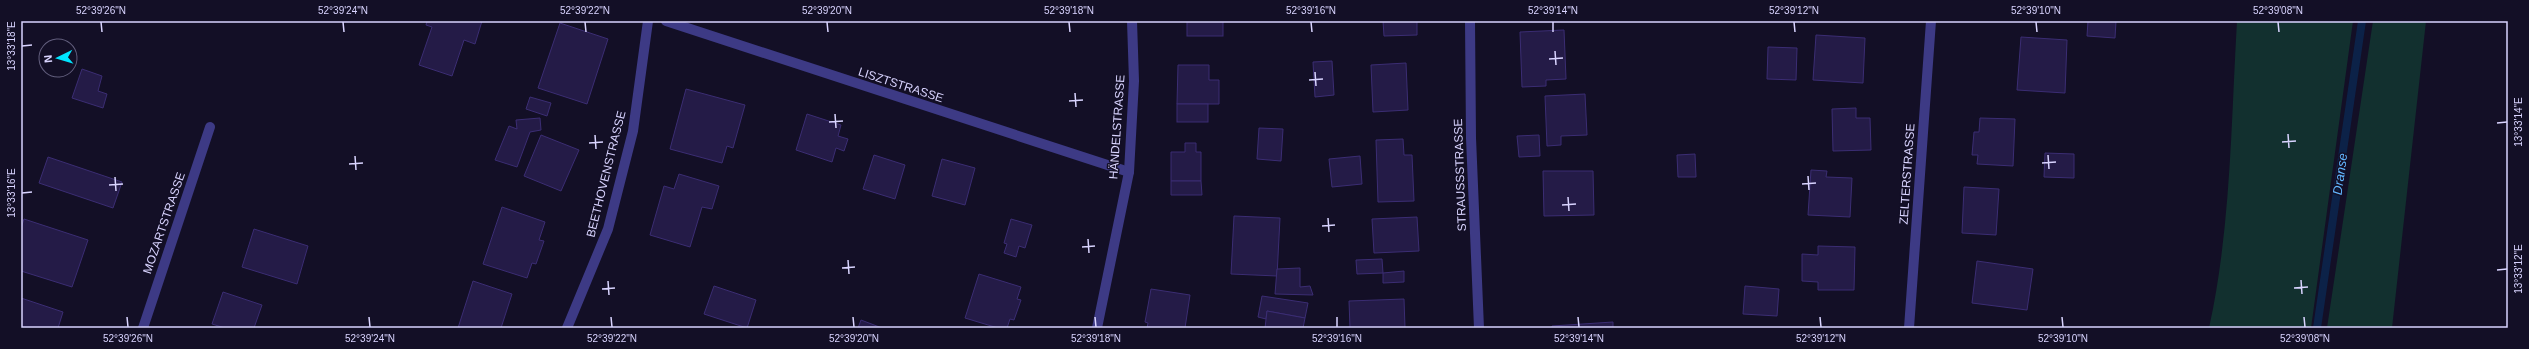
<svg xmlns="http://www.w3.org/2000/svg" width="2529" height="349" viewBox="0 0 2529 349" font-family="Helvetica,sans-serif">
<rect width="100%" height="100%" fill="#130f26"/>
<!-- green -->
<g fill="#12302f">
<path d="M 2237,21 L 2353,21 L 2311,328 L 2209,328 C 2231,228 2231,123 2237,21 Z"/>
<path d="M 2373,21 L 2426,21 L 2392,328 L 2327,328 Z"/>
</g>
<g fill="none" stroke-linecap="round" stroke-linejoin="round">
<!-- stream -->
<path stroke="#0c2248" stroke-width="8" d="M 2317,328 L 2362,21"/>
</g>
<!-- building -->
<g fill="#241b47" stroke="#3b2d73">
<path d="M 427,21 L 482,21 L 475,44 L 464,40 L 452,76 L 419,65 L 432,27 L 426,25 Z"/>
<rect x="1187" y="21" width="36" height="15"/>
<path d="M 1383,21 L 1417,21 L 1417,35 L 1384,36 Z"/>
<path d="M 2088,21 L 2116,21 L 2115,38 L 2087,36 Z"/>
<path d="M 560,23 L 608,39 L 587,104 L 538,88 Z"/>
<path d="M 1564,30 L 1566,79 L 1546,80 L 1546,86 L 1522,87 L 1520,32 Z"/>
<path d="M 1816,35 L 1865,38 L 1863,83 L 1813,80 Z"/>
<path d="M 2021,37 L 2067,40 L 2065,93 L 2017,90 Z"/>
<path d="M 1768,47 L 1797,48 L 1796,80 L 1767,79 Z"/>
<path d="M 1332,61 L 1334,95 L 1315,97 L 1313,62 Z"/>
<path d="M 1406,63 L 1408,110 L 1373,112 L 1371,65 Z"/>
<path d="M 1178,65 L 1209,65 L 1209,80 L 1219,80 L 1219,104 L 1177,104 Z"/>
<path d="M 82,69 L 102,76 L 98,91 L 107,94 L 103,108 L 72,98 Z"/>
<path d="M 686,89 L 745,105 L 733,148 L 727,146 L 722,163 L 670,149 Z"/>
<path d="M 1585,94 L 1587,135 L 1561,136 L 1561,145 L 1547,146 L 1545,96 Z"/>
<path d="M 530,97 L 551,103 L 547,116 L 526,109 Z"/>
<rect x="1177" y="104" width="31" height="18"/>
<path d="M 1856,108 L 1856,118 L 1870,118 L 1871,150 L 1833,151 L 1832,109 Z"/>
<path d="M 807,114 L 841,125 L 838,136 L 848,139 L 844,151 L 836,148 L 832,162 L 796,150 Z"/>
<path d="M 540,118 L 541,130 L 530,132 L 517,167 L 495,160 L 509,126 L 517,129 L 516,120 Z"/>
<path d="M 1980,118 L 2015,119 L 2013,166 L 1977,164 L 1978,155 L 1972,155 L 1974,132 L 1979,132 Z"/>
<path d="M 1259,128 L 1283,129 L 1281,161 L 1257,159 Z"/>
<path d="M 541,135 L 579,150 L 561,191 L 524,176 Z"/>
<path d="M 1539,135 L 1540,156 L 1519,157 L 1517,136 Z"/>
<path d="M 1403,139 L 1404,155 L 1412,155 L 1414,201 L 1378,202 L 1376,140 Z"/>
<path d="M 1185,143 L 1196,143 L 1196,152 L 1201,152 L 1201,181 L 1171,181 L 1171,152 L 1185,152 Z"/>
<path d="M 2045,153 L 2074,154 L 2074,178 L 2044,177 Z"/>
<path d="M 1695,154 L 1696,177 L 1678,177 L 1677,155 Z"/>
<path d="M 874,155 L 905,165 L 895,199 L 863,189 Z"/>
<path d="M 1360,156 L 1362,184 L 1332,187 L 1329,159 Z"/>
<path d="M 48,157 L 122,182 L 113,208 L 39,183 Z"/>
<path d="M 942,159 L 975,168 L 965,205 L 932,196 Z"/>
<path d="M 1811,170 L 1827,171 L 1826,177 L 1852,178 L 1850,217 L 1808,215 Z"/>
<path d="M 1543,171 L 1593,171 L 1594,215 L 1544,216 Z"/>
<path d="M 679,174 L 719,186 L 712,209 L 702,207 L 690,247 L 650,235 L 664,186 L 674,189 Z"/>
<path d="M 1171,181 L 1201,181 L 1202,195 L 1171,195 Z"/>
<path d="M 1964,187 L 1999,189 L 1996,235 L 1962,233 Z"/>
<path d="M 502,207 L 545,222 L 539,240 L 544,241 L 536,264 L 532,263 L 527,278 L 483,264 Z"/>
<path d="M 1234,216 L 1280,218 L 1277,276 L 1231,274 Z"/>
<path d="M 1417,217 L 1419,251 L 1374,253 L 1372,219 Z"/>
<path d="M 24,219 L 88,240 L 72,287 L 21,271 L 21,228 Z"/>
<path d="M 1011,219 L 1032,225 L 1025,248 L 1019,246 L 1016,257 L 1004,253 L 1007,244 L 1004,243 Z"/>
<path d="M 254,229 L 308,246 L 297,284 L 242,267 Z"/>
<path d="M 1818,246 L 1855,247 L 1854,290 L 1818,290 L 1818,282 L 1802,281 L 1802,254 L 1818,255 Z"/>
<path d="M 1382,259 L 1383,273 L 1357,274 L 1356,260 Z"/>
<path d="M 1977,261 L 2033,269 L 2027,310 L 1972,303 Z"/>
<path d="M 1300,268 L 1300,287 L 1310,286 L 1313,295 L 1275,294 L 1277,269 Z"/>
<path d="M 1404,271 L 1404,282 L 1383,283 L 1383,273 Z"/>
<path d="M 979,274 L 1021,287 L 1017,299 L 1021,300 L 1014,320 L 1010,319 L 1007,328 L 998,328 L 965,318 Z"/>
<path d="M 473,281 L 512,294 L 501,328 L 458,328 Z"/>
<path d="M 714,286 L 756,300 L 747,328 L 704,314 Z"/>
<path d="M 1745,286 L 1779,289 L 1777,316 L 1743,314 Z"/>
<path d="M 1151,289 L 1190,295 L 1185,328 L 1147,328 L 1148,323 L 1145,322 Z"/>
<path d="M 223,292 L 262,305 L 254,328 L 225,328 L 212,324 Z"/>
<path d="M 1262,296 L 1308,303 L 1305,318 L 1267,311 L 1266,319 L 1258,317 Z"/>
<path d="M 21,298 L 63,312 L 58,328 L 21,328 Z"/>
<path d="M 1404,299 L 1405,328 L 1350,328 L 1349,301 Z"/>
<path d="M 1267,311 L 1305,318 L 1303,328 L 1265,328 Z"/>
<path d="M 861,320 L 882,328 L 858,328 Z"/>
<path d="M 1613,322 L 1613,328 L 1552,328 L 1552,326 Z"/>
</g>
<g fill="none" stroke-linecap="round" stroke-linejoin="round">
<!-- minor -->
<g stroke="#3d3a85" stroke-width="10">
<path d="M 666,21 L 1129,172"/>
<path d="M 1470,21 L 1471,138 L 1479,328"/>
<path d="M 143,328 L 210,127"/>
<path d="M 567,328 L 608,229 L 633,131 L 648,21"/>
<path d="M 1097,328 L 1129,172 L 1134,81 L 1132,21"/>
<path d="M 1909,328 L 1931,21"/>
</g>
</g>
<!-- ticks -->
<path fill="none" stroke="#d9d4ff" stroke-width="1.5" d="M 101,22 L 102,32M 343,22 L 344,32M 585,22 L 586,32M 827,22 L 828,32M 1069,22 L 1070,32M 1311,22 L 1312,32M 1553,22 L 1553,32M 1794,22 L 1795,32M 2036,22 L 2037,32M 2278,22 L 2279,32M 22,46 L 32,45M 1555,51 L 1556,65M 1549,59 L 1563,58M 1315,72 L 1316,86M 1309,80 L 1323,79M 1075,93 L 1076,107M 1069,101 L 1083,100M 835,114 L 836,128M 829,122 L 843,121M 2497,123 L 2507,122M 2288,134 L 2289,148M 595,135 L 596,149M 2282,142 L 2296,141M 589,143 L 603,142M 2048,155 L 2049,169M 355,156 L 356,170M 2042,163 L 2056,162M 349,164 L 363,163M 1808,176 L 1809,190M 115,177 L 116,191M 1802,184 L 1816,183M 109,185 L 123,184M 22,193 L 32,192M 1568,197 L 1569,211M 1562,205 L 1576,204M 1328,218 L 1329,232M 1322,226 L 1335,225M 1088,239 L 1089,253M 1082,247 L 1095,246M 848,260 L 849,274M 842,268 L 855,267M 2497,270 L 2507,269M 2301,280 L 2302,294M 608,281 L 609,295M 2294,288 L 2308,287M 602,289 L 615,288M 127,317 L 128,327M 369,317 L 370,327M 611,317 L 612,327M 853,317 L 854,327M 1095,317 L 1096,327M 1337,317 L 1337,327M 1578,317 L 1579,327M 1820,317 L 1821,327M 2062,317 L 2063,327M 2304,317 L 2305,327"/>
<g text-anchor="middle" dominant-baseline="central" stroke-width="3" stroke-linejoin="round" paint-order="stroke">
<!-- street labels -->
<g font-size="12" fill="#d9d4ff" stroke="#130f26">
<text transform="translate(901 85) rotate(18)">LISZTSTRASSE</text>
<text transform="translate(1117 127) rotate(-86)">HÄNDELSTRASSE</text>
<text transform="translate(606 174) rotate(-76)">BEETHOVENSTRASSE</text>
<text transform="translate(1907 174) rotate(-86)">ZELTERSTRASSE</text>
<text transform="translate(1460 175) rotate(-92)">STRAUSSSTRASSE</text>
<text transform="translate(164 223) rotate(-71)">MOZARTSTRASSE</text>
</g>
<!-- water labels -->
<g font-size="13" font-style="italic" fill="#62b6ff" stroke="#130f26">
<text transform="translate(2340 174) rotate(-82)">Dranse</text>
</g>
</g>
<!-- border -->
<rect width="2529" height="349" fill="none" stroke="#130f26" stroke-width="44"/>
<!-- north arrow -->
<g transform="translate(58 58) rotate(265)"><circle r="19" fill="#130f26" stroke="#625e7d"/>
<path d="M0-3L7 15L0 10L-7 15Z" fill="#00e5ff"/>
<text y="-6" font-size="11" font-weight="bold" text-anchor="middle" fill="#d9d4ff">N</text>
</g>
<rect x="22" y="22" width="2485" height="305" fill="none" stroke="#d9d4ff" stroke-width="1.5"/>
<g font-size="10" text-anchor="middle" fill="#d9d4ff">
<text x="101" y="14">52°39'26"N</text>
<text x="343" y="14">52°39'24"N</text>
<text x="585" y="14">52°39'22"N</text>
<text x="827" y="14">52°39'20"N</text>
<text x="1069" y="14">52°39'18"N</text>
<text x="1311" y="14">52°39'16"N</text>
<text x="1553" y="14">52°39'14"N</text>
<text x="1794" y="14">52°39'12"N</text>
<text x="2036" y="14">52°39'10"N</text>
<text x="2278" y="14">52°39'08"N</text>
<text transform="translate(11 46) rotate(-90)" y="4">13°33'18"E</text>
<text transform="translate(2518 122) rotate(-90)" y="4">13°33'14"E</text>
<text transform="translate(11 193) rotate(-90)" y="4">13°33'16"E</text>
<text transform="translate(2518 269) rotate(-90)" y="4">13°33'12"E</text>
<text x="128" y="342">52°39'26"N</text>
<text x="370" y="342">52°39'24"N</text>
<text x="612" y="342">52°39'22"N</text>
<text x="854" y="342">52°39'20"N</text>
<text x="1096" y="342">52°39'18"N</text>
<text x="1337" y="342">52°39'16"N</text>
<text x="1579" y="342">52°39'14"N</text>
<text x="1821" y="342">52°39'12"N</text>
<text x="2063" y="342">52°39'10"N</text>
<text x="2305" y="342">52°39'08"N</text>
</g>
</svg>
